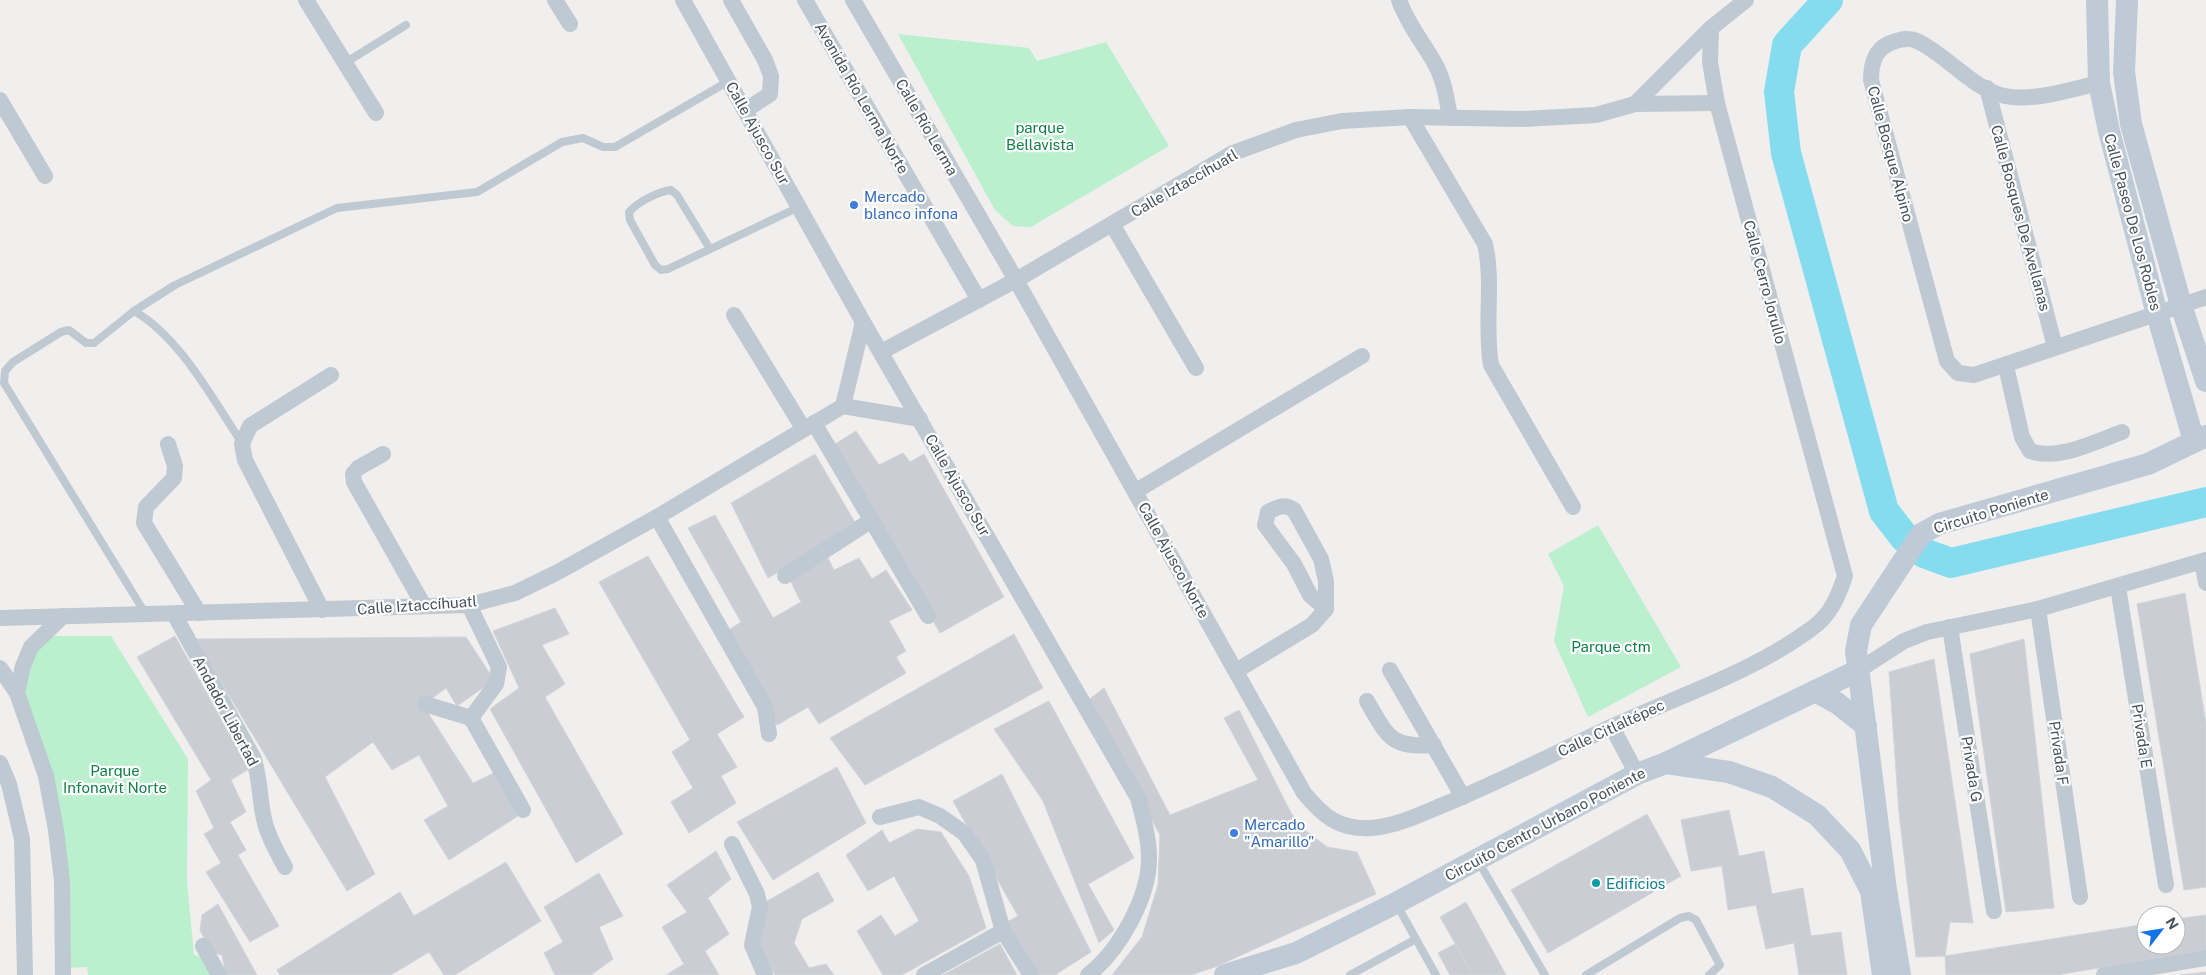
<svg xmlns="http://www.w3.org/2000/svg" width="2206" height="975" viewBox="0 0 2206 975" font-family="'Public Sans',sans-serif">
<rect width="100%" height="100%" fill="#f1eeee"/>
<!-- green -->
<g fill="#baf0ce">
<path d="M 898,34 L 1029,48 L 1037,61 L 1106,42 L 1169,146 L 1031,227 L 1013,226 L 995,210 Z"/>
<path d="M 1598,525 L 1681,667 L 1588,717 L 1554,641 L 1564,586 L 1548,554 Z"/>
<path d="M 44,636 L 111,636 L 188,759 L 187,882 L 194,955 L 215,960 L 216,975 L 88,975 L 87,967 L 65,968 L 59,891 L 40,769 L 7,689 Z"/>
</g>
<g fill="none" stroke-linecap="round" stroke-linejoin="round">
<!-- river -->
<g stroke="#85dcef" stroke-width="30">
<path d="M 1828,0 L 1787,45 L 1779,92 L 1786,153 L 1884,511 L 1905,538"/>
<path d="M 1924,553 L 1951,563 L 2206,502"/>
</g>
</g>
<!-- building -->
<g fill="#cacdd3" stroke="#d2d4da">
<path d="M 856,431 L 879,465 L 903,453 L 910,462 L 924,454 L 1004,597 L 940,633 L 832,446 Z"/>
<path d="M 815,454 L 857,526 L 768,578 L 731,503 Z"/>
<path d="M 715,515 L 773,618 L 801,602 L 790,580 L 828,558 L 834,570 L 859,558 L 872,579 L 886,570 L 912,610 L 889,621 L 906,651 L 896,657 L 906,673 L 819,724 L 808,707 L 777,725 L 727,631 L 741,622 L 688,528 Z"/>
<path d="M 648,556 L 744,717 L 717,734 L 737,767 L 721,776 L 736,803 L 689,833 L 671,802 L 693,788 L 672,752 L 690,740 L 599,582 Z"/>
<path d="M 2185,593 L 2206,724 L 2206,887 L 2184,890 L 2137,604 Z"/>
<path d="M 555,608 L 569,634 L 542,645 L 565,684 L 545,697 L 623,834 L 576,863 L 490,709 L 519,688 L 493,631 Z"/>
<path d="M 1014,634 L 1043,688 L 865,785 L 830,738 Z"/>
<path d="M 175,636 L 249,769 L 231,780 L 246,812 L 230,822 L 246,850 L 238,855 L 279,926 L 250,942 L 206,872 L 221,863 L 204,834 L 214,828 L 196,791 L 211,780 L 137,657 Z"/>
<path d="M 466,637 L 494,680 L 457,706 L 446,688 L 423,705 L 473,783 L 494,773 L 518,816 L 449,860 L 424,820 L 448,806 L 419,755 L 392,770 L 373,742 L 325,777 L 375,874 L 347,891 L 195,639 Z"/>
<path d="M 2024,639 L 2054,908 L 2006,912 L 1970,654 Z"/>
<path d="M 1934,659 L 1973,923 L 1950,922 L 1945,956 L 1916,957 L 1899,813 L 1889,672 Z"/>
<path d="M 1104,688 L 1170,815 L 1258,780 L 1224,718 L 1239,710 L 1291,813 L 1305,830 L 1327,847 L 1357,852 L 1376,894 L 1215,967 L 1191,975 L 1112,975 L 1142,937 L 1158,885 L 1160,835 L 1086,702 Z"/>
<path d="M 1049,701 L 1134,858 L 1088,884 L 1114,930 L 1099,943 L 1043,801 L 994,729 Z"/>
<path d="M 837,767 L 866,823 L 773,880 L 737,822 Z"/>
<path d="M 1002,774 L 1091,952 L 1055,975 L 1036,975 L 1007,922 L 1018,916 L 953,801 Z"/>
<path d="M 1729,810 L 1739,856 L 1764,851 L 1772,894 L 1803,888 L 1811,936 L 1841,932 L 1847,975 L 1799,975 L 1794,943 L 1766,949 L 1756,905 L 1728,910 L 1722,866 L 1691,871 L 1681,820 Z"/>
<path d="M 1647,814 L 1681,876 L 1548,953 L 1511,890 Z"/>
<path d="M 917,829 L 941,832 L 969,876 L 986,928 L 902,975 L 883,975 L 857,931 L 881,915 L 895,936 L 919,921 L 894,876 L 868,891 L 846,855 L 882,830 L 889,843 Z"/>
<path d="M 716,851 L 731,879 L 708,898 L 729,934 L 705,951 L 719,975 L 666,975 L 684,964 L 662,927 L 687,912 L 667,885 Z"/>
<path d="M 506,862 L 541,921 L 455,975 L 444,975 L 429,952 L 391,975 L 280,975 L 277,970 L 400,892 L 414,916 Z"/>
<path d="M 818,872 L 834,901 L 802,919 L 794,943 L 809,968 L 826,964 L 834,975 L 775,975 L 759,949 L 762,904 Z"/>
<path d="M 599,873 L 623,916 L 599,927 L 613,959 L 591,975 L 555,975 L 544,953 L 563,942 L 544,907 Z"/>
<path d="M 1466,902 L 1506,975 L 1473,975 L 1440,917 Z"/>
<path d="M 218,904 L 257,975 L 226,975 L 222,955 L 211,952 L 200,930 L 202,915 Z"/>
<path d="M 2206,915 L 2206,950 L 2057,975 L 1946,975 L 1945,956 L 2146,924 L 2146,945 L 2176,945 L 2176,919 Z"/>
<path d="M 1000,944 L 1017,975 L 943,975 Z"/>
<path d="M 1455,944 L 1473,975 L 1450,975 L 1438,953 Z"/>
<path d="M 2206,972 L 2206,975 L 2180,975 Z"/>
</g>
<g fill="none" stroke-linecap="round" stroke-linejoin="round">
<!-- lane -->
<g stroke="#bec9d1" stroke-width="8">
<path d="M 345,63 L 406,25"/>
<path d="M 710,249 L 677,195 L 671,190 C 657,192 638,202 629,212 L 630,220 L 655,265 L 661,270 L 668,269 L 799,207"/>
<path d="M 134,311 L 175,285 L 337,208 L 477,192 L 562,142 L 583,138 L 603,147 L 615,147 L 729,81"/>
<path d="M 145,613 L 4,383 L 5,371 L 13,362 L 61,332 L 69,330 L 86,343 L 94,343 L 134,311 C 180,337 213,400 242,443"/>
<path d="M 1478,861 L 1545,975"/>
<path d="M 1397,905 L 1436,975"/>
<path d="M 1350,975 L 1416,939"/>
<path d="M 1586,975 L 1680,918 L 1689,916 L 1696,920 L 1720,965 L 1709,975"/>
</g>
<!-- street -->
<g stroke="#bec9d1" stroke-width="16">
<path d="M 306,0 L 376,113"/>
<path d="M 555,0 L 570,24"/>
<path d="M 683,0 L 863,322 L 1138,798 C 1143,818 1149,837 1149,858 C 1149,898 1119,951 1088,975"/>
<path d="M 731,0 L 765,60 L 771,76 L 770,94 L 746,110"/>
<path d="M 805,0 L 979,300"/>
<path d="M 853,0 L 1016,280 L 1304,793 C 1323,816 1339,830 1371,828 C 1396,826 1419,815 1443,805 C 1500,782 1555,753 1611,727 C 1678,696 1751,673 1811,629 C 1830,616 1838,597 1845,576 L 1717,103 L 1710,62 L 1711,28"/>
<path d="M 1399,0 C 1407,23 1422,41 1434,62 C 1444,79 1447,99 1450,118"/>
<path d="M 2099,83 C 2072,89 2033,102 2005,96 C 1973,90 1946,54 1917,41 C 1908,37 1897,40 1888,44 C 1874,51 1871,65 1871,80 L 1947,361 L 1958,373 L 1974,375 L 2206,297"/>
<path d="M 1987,88 L 2055,347"/>
<path d="M 0,100 L 45,176"/>
<path d="M 1635,104 L 1711,28 L 1746,0"/>
<path d="M 1410,117 L 1485,244 C 1494,283 1484,325 1491,365 L 1573,507"/>
<path d="M 1112,224 L 1196,368"/>
<path d="M 734,315 L 803,428"/>
<path d="M 881,352 L 1016,280 L 1233,153 L 1296,130 L 1342,121 L 1410,117 L 1522,119 L 1596,115 L 1635,104 L 1717,103"/>
<path d="M 2006,366 L 2022,437 L 2030,451 C 2059,461 2094,442 2122,432"/>
<path d="M 843,406 L 863,322"/>
<path d="M 814,423 L 928,616"/>
<path d="M 168,444 L 175,466 L 174,478 L 146,507 L 144,523 L 199,613"/>
<path d="M 383,454 L 358,468 L 353,474 L 354,482 L 424,606"/>
<path d="M 1136,491 L 1362,356"/>
<path d="M 657,517 L 765,707 L 769,734"/>
<path d="M 2202,561 L 2206,583"/>
<path d="M 785,576 L 872,520"/>
<path d="M 2118,587 L 2166,885"/>
<path d="M 469,605 L 499,667 L 496,684 L 471,718 L 523,810"/>
<path d="M 2038,609 L 2080,897"/>
<path d="M 322,610 L 245,460 L 242,444 L 250,426 L 331,375"/>
<path d="M 174,614 L 253,757 C 260,777 259,793 263,814 C 266,833 276,850 285,867"/>
<path d="M 0,618 L 469,605 L 515,593 L 558,572 L 657,517 L 843,406 L 920,419"/>
<path d="M 1950,627 L 1994,911"/>
<path d="M 0,668 L 17,693 L 46,776 L 56,830 L 62,881 L 63,975"/>
<path d="M 1390,670 L 1463,797"/>
<path d="M 1859,670 L 1904,641 L 1927,632 L 2038,609 L 2206,560"/>
<path d="M 1236,671 L 1312,625 L 1326,609 L 1326,581 L 1321,559 L 1294,510 C 1284,503 1278,507 1268,512 L 1265,525 L 1294,564 L 1310,595 L 1326,609"/>
<path d="M 17,693 L 23,666 L 31,647 L 63,616"/>
<path d="M 1367,701 C 1388,737 1390,748 1434,745"/>
<path d="M 425,704 L 471,718"/>
<path d="M 1612,727 L 1637,774"/>
<path d="M 0,763 L 9,784 L 22,839 L 25,975"/>
<path d="M 880,817 L 919,807 L 940,816 L 964,833 L 983,860 L 1003,931 L 1031,975"/>
<path d="M 732,844 L 757,894 L 760,907 L 752,945 L 765,975"/>
<path d="M 203,946 L 219,975"/>
<path d="M 924,975 L 1003,931"/>
<path d="M 2104,975 L 2206,958"/>
</g>
<!-- secondary -->
<g stroke="#becad6" stroke-width="22">
<path d="M 2097,0 L 2099,83 L 2109,131 L 2157,314 L 2194,441"/>
<path d="M 2127,0 L 2124,72 L 2131,124 L 2181,305 L 2206,381"/>
<path d="M 1815,691 L 1837,703 L 1866,726"/>
<path d="M 1666,763 L 1729,772 L 1772,787 L 1817,815 L 1850,850 L 1871,891 L 1883,975"/>
<path d="M 1225,975 L 1296,953 L 1396,903 L 1637,774 L 1666,763 L 1859,670"/>
<path d="M 1900,975 L 1886,890 L 1856,651 L 1861,625 L 1921,534 L 1939,524 L 2148,464 L 2206,436"/>
</g>
</g>
<!-- markers -->
<g fill="#3f7fe0" stroke="#fff" stroke-width="2">
<circle cx="854" cy="205" r="5"/>
<circle cx="1234" cy="833" r="5"/>
</g>
<circle fill="#0f9aa8" stroke="#fff" stroke-width="2" cx="1596" cy="883" r="5"/>
<g text-anchor="middle" dominant-baseline="central" stroke-width="4.5" stroke-linejoin="round" paint-order="stroke">
<!-- street labels -->
<g font-size="15" fill="#45525c" stroke="#fff">
<text transform="translate(862 98) rotate(60)">Avenida Río Lerma Norte</text>
<text transform="translate(927 127) rotate(60)">Calle Río Lerma</text>
<text transform="translate(758 133) rotate(61)">Calle Ajusco Sur</text>
<text transform="translate(1891 154) rotate(75)">Calle Bosque Alpino</text>
<text transform="translate(1184 183) rotate(-30)">Calle Iztaccíhuatl</text>
<text transform="translate(2021 218) rotate(75)">Calle Bosques De Avellanas</text>
<text transform="translate(2133 222) rotate(75)">Calle Paseo De Los Robles</text>
<text transform="translate(1765 282) rotate(75)">Calle Cerro Jorullo</text>
<text transform="translate(958 485) rotate(60)">Calle Ajusco Sur</text>
<text transform="translate(1991 511) rotate(-17)">Circuito Poniente</text>
<text transform="translate(1174 560) rotate(61)">Calle Ajusco Norte</text>
<text transform="translate(417 605) rotate(-4)">Calle Iztaccíhuatl</text>
<text transform="translate(226 711) rotate(62)">Andador Libertad</text>
<text transform="translate(1611 728) rotate(-25)">Calle Citlaltépec</text>
<text transform="translate(2142 736) rotate(81)">Privada E</text>
<text transform="translate(2059 753) rotate(82)">Privada F</text>
<text transform="translate(1972 769) rotate(81)">Privada G</text>
<text transform="translate(1545 824) rotate(-28)">Circuito Centro Urbano Poniente</text>
</g>
<!-- park labels -->
<g font-size="15" fill="#138047" stroke="#fff">
<text x="1040" y="127">parque<tspan x="1040" dy="17">Bellavista</tspan></text>
<text x="1611" y="646">Parque ctm</text>
<text x="115" y="770">Parque<tspan x="115" dy="17">Infonavit Norte</tspan></text>
</g>
<!-- shop labels -->
<g font-size="15" fill="#366cbe" stroke="#fff" text-anchor="start">
<text x="864" y="196">Mercado<tspan x="864" dy="17">blanco infona</tspan></text>
<text x="1244" y="824">Mercado<tspan x="1244" dy="17">"Amarillo"</tspan></text>
</g>
<!-- culture labels -->
<g font-size="15" fill="#0d838f" stroke="#fff" text-anchor="start">
<text x="1606" y="883">Edificios</text>
</g>
</g>
<!-- north arrow -->
<g transform="translate(2161 930) rotate(59)"><circle r="24" fill="#ffffff" stroke="#b5babe"/>
<path d="M0-4L9 19L0 12L-9 19Z" fill="#1274e7"/>
<text y="-8" font-size="14" font-weight="bold" text-anchor="middle" fill="#45525c">N</text>
</g>
</svg>
